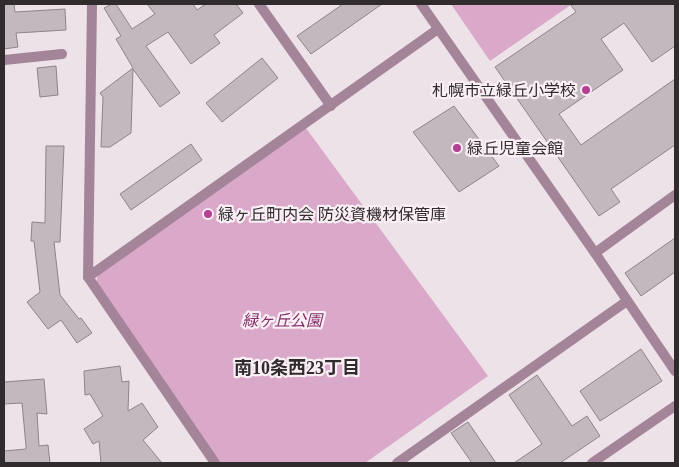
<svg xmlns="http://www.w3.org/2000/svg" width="679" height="467" viewBox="0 0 679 467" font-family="'Times New Roman','Noto Sans JP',serif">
<rect width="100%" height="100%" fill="#ece2e8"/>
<!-- green -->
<g fill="#daa8c8">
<path d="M 451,4 L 572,4 L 490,61 Z"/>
<path d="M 303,124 L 488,376 L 365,463 L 220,463 L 95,292 L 98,273 Z"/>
</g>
<!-- building -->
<g fill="#c2b8be" stroke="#8e858a">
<path d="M 4,4 L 14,4 L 15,12 L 65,9 L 66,30 L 16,33 L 18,47 L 4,49 Z"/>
<path d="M 112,4 L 116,4 L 132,29 L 155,14 L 147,4 L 193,4 L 197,10 L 206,4 L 236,4 L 243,13 L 214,35 L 220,43 L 191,64 L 168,32 L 146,46 L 180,93 L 160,107 L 133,69 L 131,133 L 110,147 L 101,147 L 103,97 L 100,93 L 133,68 L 116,39 L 121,36 L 104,8 Z"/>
<path d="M 343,4 L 382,4 L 311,54 L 297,36 Z"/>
<path d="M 570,4 L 675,4 L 675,46 L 652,62 L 624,23 L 601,39 L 623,70 L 559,114 L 581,145 L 675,79 L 675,145 L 611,189 L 620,202 L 599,216 L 495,67 L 576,12 Z"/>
<path d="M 262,58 L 278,78 L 222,122 L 206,103 Z"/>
<path d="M 56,66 L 58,95 L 40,97 L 37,68 Z"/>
<path d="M 454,106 L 499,166 L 459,192 L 413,132 Z"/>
<path d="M 191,144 L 202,160 L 131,210 L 120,194 Z"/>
<path d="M 46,146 L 64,146 L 60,242 L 54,242 L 60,295 L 79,319 L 81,318 L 92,333 L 77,343 L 61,320 L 48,329 L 27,302 L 40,292 L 34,241 L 31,241 L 32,222 L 45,223 Z"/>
<path d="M 675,238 L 675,272 L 641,296 L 625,273 Z"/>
<path d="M 641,349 L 662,381 L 600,421 L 580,391 Z"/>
<path d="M 120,366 L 122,382 L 129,381 L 128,411 L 142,403 L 158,427 L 143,440 L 162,463 L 101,463 L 99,441 L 93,444 L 84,429 L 103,416 L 90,394 L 85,395 L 84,371 Z"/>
<path d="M 537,375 L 572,426 L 587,416 L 600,436 L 560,463 L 514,463 L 542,444 L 509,395 Z"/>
<path d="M 44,379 L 47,414 L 37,413 L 39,446 L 48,445 L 50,463 L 4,463 L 4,451 L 26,449 L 26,446 L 22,403 L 4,404 L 4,382 Z"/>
<path d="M 468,422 L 496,463 L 472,463 L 451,433 Z"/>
</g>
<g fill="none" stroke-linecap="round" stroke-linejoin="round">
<!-- minor -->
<g stroke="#a48498" stroke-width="10">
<path d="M 92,4 L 88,277 L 438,29"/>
<path d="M 259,4 L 331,106"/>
<path d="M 421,4 L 595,253 L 675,371"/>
<path d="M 4,60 L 62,54"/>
<path d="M 595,253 L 675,195"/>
<path d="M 88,277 L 215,463"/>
<path d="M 397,463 L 627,301"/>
</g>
<!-- tertiary -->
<path stroke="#a48498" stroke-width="10" d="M 592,463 L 675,406"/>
</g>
<!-- markers -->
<g fill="#b63e94" stroke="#faeff5" stroke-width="2">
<circle cx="586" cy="90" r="5"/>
<circle cx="457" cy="148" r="5"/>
<circle cx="208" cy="214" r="5"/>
</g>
<g text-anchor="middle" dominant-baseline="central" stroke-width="4.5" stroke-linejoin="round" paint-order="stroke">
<!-- poi labels -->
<g font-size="16" fill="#302c2e" stroke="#faeff5" text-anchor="start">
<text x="576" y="90" text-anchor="end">札幌市立緑丘小学校</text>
<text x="467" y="148">緑丘児童会館</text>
<text x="218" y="214">緑ヶ丘町内会 防災資機材保管庫</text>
</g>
<!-- park labels -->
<g font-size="16" font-style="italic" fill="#832e6b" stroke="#faeff5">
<text x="282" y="320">緑ヶ丘公園</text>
</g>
<!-- neighbourhood labels -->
<g font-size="18" font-weight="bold" fill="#302c2e" stroke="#faeff5">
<text x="297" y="368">南10条西23丁目</text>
</g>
</g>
<!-- border -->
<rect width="679" height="467" fill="none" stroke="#302c2e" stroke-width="10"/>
</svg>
